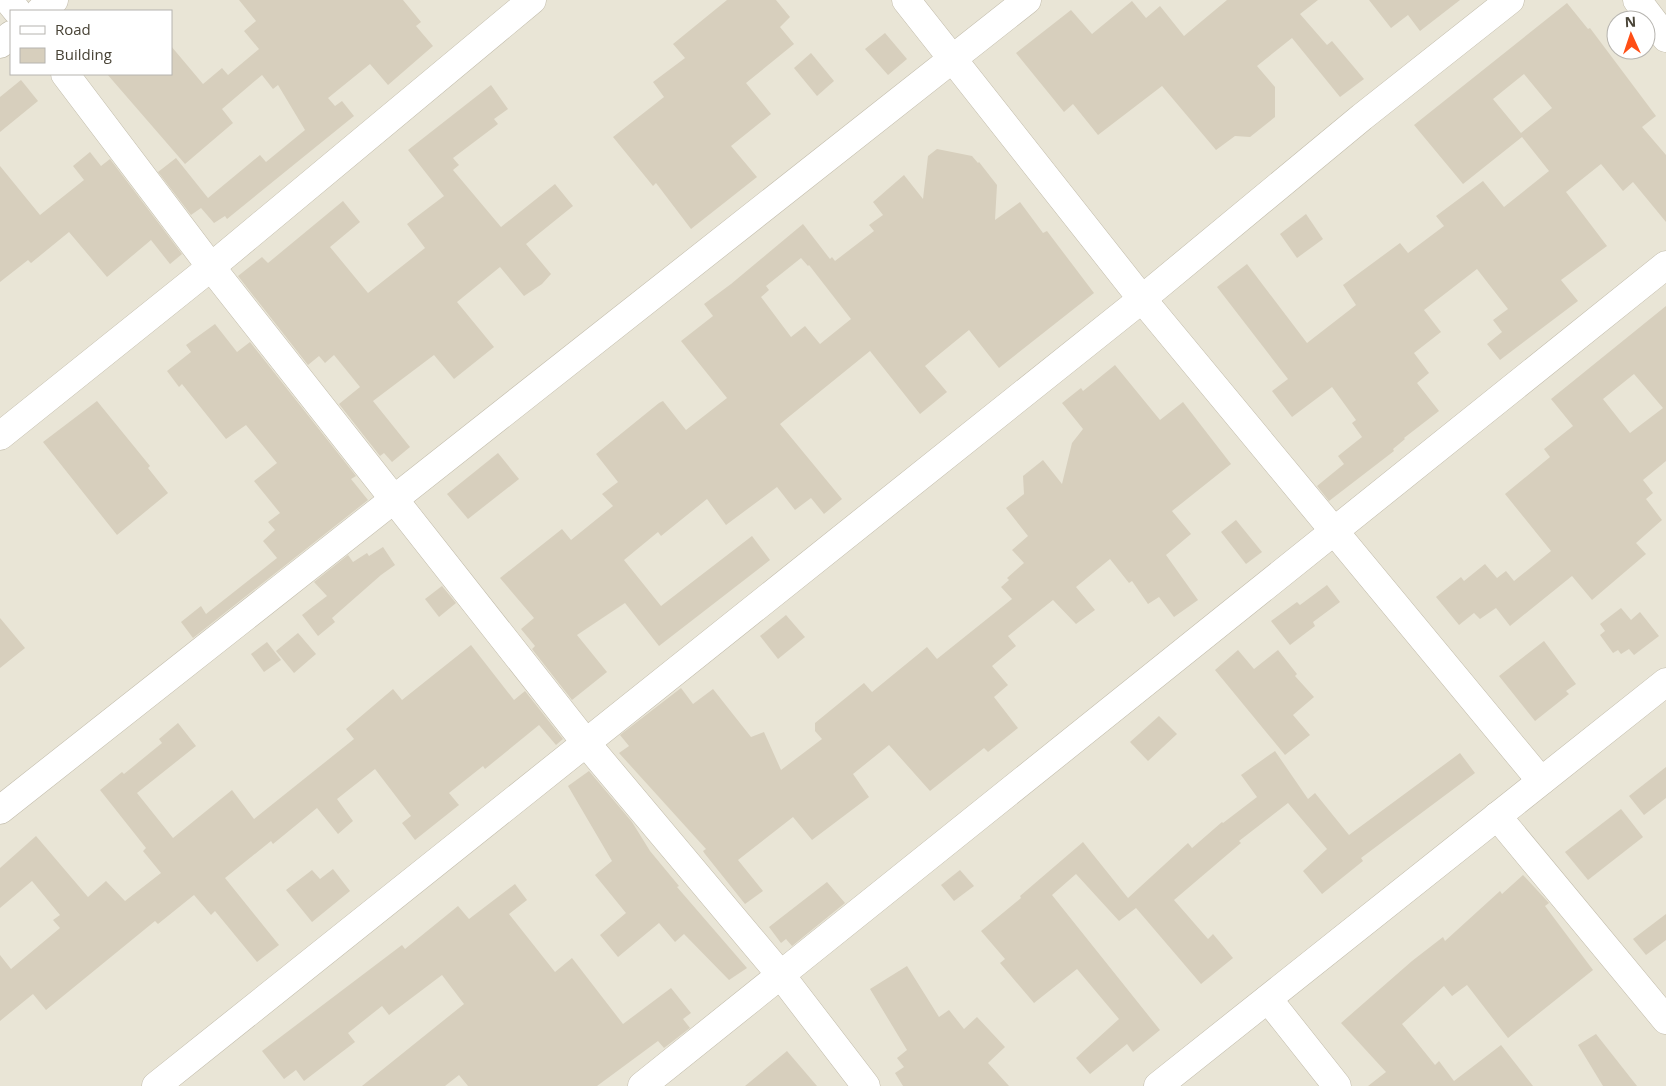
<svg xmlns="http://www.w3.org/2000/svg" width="1666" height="1086" viewBox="0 0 1666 1086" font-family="'Open Sans',sans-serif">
<rect width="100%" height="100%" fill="#f5f2e8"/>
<!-- residential -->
<path fill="#e9e5d6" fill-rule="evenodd" d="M 0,0 L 1666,0 L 1666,1086 L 0,1086 ZM 11,11 L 171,11 L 171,74 L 11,74 ZM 1616,20 L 1646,20 L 1646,50 L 1616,50 Z"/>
<!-- building -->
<g fill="#d7cfbd" fill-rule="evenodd">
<path d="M 239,0 L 403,0 L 421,22 L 416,26 L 433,46 L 388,85 L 370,64 L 328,98 L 335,106 L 342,101 L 354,116 L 227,219 L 225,216 L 214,223 L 201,208 L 191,215 L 158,172 L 176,158 L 208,198 L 260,155 L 266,162 L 305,130 L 278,85 L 273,89 L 262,75 L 222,109 L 233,123 L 185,164 L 107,74 L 171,74 L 171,46 L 203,84 L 222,68 L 228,75 L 259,49 L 244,31 L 256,21 Z"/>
<path d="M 727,0 L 776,0 L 790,17 L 780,27 L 794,44 L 746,83 L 771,114 L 731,146 L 757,177 L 691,229 L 656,183 L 653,186 L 613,137 L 664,97 L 653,82 L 685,58 L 673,44 Z"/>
<path d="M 1227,0 L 1318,0 L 1300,14 L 1327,45 L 1332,41 L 1364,79 L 1340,97 L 1292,38 L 1257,66 L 1275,87 L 1275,117 L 1250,137 L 1235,136 L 1216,150 L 1162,86 L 1098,135 L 1073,104 L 1064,112 L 1016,53 L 1071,10 L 1092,34 L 1132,1 L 1146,18 L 1160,6 L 1184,36 Z"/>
<path d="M 1369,0 L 1460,0 L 1420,31 L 1408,15 L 1391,28 Z"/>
<path d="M 1567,3 L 1588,29 L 1590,28 L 1656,116 L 1642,127 L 1666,155 L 1666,222 L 1633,182 L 1623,191 L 1601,164 L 1566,192 L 1607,246 L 1561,280 L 1578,301 L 1500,360 L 1487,344 L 1502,332 L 1493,320 L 1508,309 L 1477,269 L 1424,310 L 1441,332 L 1414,353 L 1429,373 L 1417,383 L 1439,411 L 1404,438 L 1405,439 L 1393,449 L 1394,451 L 1329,501 L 1317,486 L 1344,464 L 1338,456 L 1362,437 L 1352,423 L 1356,420 L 1332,387 L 1292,417 L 1272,391 L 1288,379 L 1217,287 L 1247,264 L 1307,343 L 1356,305 L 1343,285 L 1400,243 L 1408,253 L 1444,226 L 1436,216 L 1483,181 L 1504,207 L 1549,171 L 1522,137 L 1463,184 L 1414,125 ZM 1524,74 L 1552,108 L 1521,133 L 1493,99 Z"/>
<path d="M 885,33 L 907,59 L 888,75 L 865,49 Z"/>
<path d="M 811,53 L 834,81 L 817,96 L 794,68 Z"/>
<path d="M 21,80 L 38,101 L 0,132 L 0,97 Z"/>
<path d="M 491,85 L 508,109 L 494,119 L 498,124 L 453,158 L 459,165 L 453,170 L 501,227 L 555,184 L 573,206 L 526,244 L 551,274 L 542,284 L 524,296 L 500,267 L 457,302 L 494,347 L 454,379 L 434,355 L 373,401 L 410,447 L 392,462 L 384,453 L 380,456 L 339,404 L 360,387 L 334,355 L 325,363 L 319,356 L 308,365 L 238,276 L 262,257 L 268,263 L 343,201 L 360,222 L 330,247 L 368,293 L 425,248 L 407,224 L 444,196 L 408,150 Z"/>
<path d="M 937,149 L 972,156 L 978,163 L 979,162 L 997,185 L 995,220 L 1020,202 L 1043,233 L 1047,231 L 1094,293 L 999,368 L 969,330 L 925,366 L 947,392 L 920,414 L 870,351 L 780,424 L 842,499 L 824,514 L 811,498 L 795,510 L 777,487 L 726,525 L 707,499 L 661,536 L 658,532 L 624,560 L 661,606 L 752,536 L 770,560 L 659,646 L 625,603 L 577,635 L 607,672 L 572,700 L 532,649 L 535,646 L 521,629 L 534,618 L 500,578 L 562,529 L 571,540 L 613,506 L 602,494 L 618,482 L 596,454 L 659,403 L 663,401 L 686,430 L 727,398 L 681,341 L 713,316 L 704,304 L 731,284 L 803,224 L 830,259 L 832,257 L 835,261 L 874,231 L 869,225 L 883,215 L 873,202 L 904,175 L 923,199 L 928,156 ZM 801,258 L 808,266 L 809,265 L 851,319 L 820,344 L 805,326 L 791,337 L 761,297 L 769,290 L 766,286 Z"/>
<path d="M 90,152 L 101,166 L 110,159 L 182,254 L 170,264 L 151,240 L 107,277 L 69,232 L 31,263 L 28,260 L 0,282 L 0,166 L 40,215 L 84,180 L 73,166 Z"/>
<path d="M 1306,214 L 1323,239 L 1297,258 L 1280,234 Z"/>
<path d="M 1666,306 L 1666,461 L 1643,480 L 1653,493 L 1646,499 L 1662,520 L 1636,543 L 1646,554 L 1592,600 L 1572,576 L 1510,626 L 1496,608 L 1480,619 L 1474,613 L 1459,625 L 1436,597 L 1461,577 L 1464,581 L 1485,564 L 1497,578 L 1506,571 L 1514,581 L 1551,551 L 1505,494 L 1550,457 L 1544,449 L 1573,426 L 1551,399 ZM 1634,374 L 1663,408 L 1630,433 L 1603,399 Z"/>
<path d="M 215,324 L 237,352 L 250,342 L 356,476 L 351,479 L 368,500 L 193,638 L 181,622 L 201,606 L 206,614 L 277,558 L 263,541 L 275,530 L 268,522 L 280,513 L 254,481 L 277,463 L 246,425 L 226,439 L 182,384 L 179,387 L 167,371 L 191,352 L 186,345 Z"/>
<path d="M 1115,365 L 1160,420 L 1183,402 L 1231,464 L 1172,511 L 1191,534 L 1166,555 L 1198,600 L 1174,617 L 1159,597 L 1148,604 L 1132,581 L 1129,583 L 1110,559 L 1076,587 L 1095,610 L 1076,624 L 1053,600 L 1008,636 L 1016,646 L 992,666 L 1008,685 L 994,697 L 1018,728 L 988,752 L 984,748 L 930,791 L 889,745 L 853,774 L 869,797 L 812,840 L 793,817 L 738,860 L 763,891 L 745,904 L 705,854 L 703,851 L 706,849 L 619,753 L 629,746 L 620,735 L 681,688 L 693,704 L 713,689 L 751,737 L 764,732 L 781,770 L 822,739 L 815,731 L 815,723 L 864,683 L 872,692 L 927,647 L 937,659 L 1012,599 L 1001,587 L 1009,580 L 1007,578 L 1024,563 L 1012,550 L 1028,536 L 1006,508 L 1024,494 L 1023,476 L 1043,460 L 1062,484 L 1072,443 L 1083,429 L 1062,403 L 1081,388 L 1083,391 Z"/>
<path d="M 97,401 L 150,466 L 148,468 L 168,493 L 117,535 L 43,442 Z"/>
<path d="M 498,453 L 519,479 L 468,519 L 447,494 Z"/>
<path d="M 1236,520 L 1262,552 L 1246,564 L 1221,532 Z"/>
<path d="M 383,547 L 395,565 L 381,575 L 332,618 L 335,622 L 318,636 L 302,615 L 327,596 L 314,582 L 348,555 L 353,562 L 367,553 L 369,556 Z"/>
<path d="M 1327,585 L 1340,602 L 1313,622 L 1315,626 L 1290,645 L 1271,621 L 1297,602 L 1300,605 Z"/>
<path d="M 442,586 L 456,603 L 439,617 L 425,599 Z"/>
<path d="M 1621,608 L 1631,620 L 1640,612 L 1659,636 L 1634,655 L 1629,649 L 1621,654 L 1618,650 L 1613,653 L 1600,635 L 1605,631 L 1600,624 Z"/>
<path d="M 786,615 L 805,637 L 778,659 L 760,636 Z"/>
<path d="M 0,618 L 25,648 L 0,668 Z"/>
<path d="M 298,633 L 316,654 L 294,673 L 276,651 Z"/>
<path d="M 1544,641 L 1576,684 L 1566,691 L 1569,694 L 1535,721 L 1499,676 Z"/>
<path d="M 267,642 L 281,660 L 264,672 L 251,654 Z"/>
<path d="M 471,645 L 514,700 L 525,691 L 563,739 L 556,745 L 539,725 L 485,769 L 483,766 L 449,793 L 459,805 L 415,840 L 402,823 L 411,816 L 375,769 L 337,799 L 353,821 L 338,834 L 317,808 L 273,844 L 271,841 L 225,878 L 279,945 L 257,962 L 215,911 L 211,915 L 194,895 L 158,924 L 155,921 L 46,1010 L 33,994 L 0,1021 L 0,955 L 11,969 L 60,928 L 53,920 L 60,915 L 32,881 L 0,908 L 0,868 L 36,836 L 88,897 L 106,881 L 125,901 L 161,873 L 143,851 L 146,848 L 100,790 L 122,772 L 124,774 L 162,743 L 159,739 L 178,723 L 196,746 L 137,793 L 173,838 L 232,790 L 254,819 L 354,739 L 346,729 L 393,689 L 402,700 Z"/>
<path d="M 1238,650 L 1254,669 L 1278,650 L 1297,674 L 1295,676 L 1314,697 L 1293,715 L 1310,735 L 1285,755 L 1215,670 Z"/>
<path d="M 1159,716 L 1177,734 L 1148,761 L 1130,742 Z"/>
<path d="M 1275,751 L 1308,799 L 1315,793 L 1349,835 L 1460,753 L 1475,773 L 1361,858 L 1363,861 L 1322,894 L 1303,871 L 1327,849 L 1288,803 L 1239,841 L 1241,843 L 1174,900 L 1208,939 L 1213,934 L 1233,958 L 1201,984 L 1136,908 L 1119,921 L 1076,874 L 1052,895 L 1160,1030 L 1133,1052 L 1127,1044 L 1090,1074 L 1076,1058 L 1119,1019 L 1077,969 L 1034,1003 L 1000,963 L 1005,959 L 981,931 L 1021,898 L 1020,896 L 1083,842 L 1128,898 L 1188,843 L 1192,848 L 1222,822 L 1223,823 L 1257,797 L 1241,775 Z"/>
<path d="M 1666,767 L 1666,798 L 1644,815 L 1629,796 Z"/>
<path d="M 589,771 L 632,822 L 650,851 L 679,886 L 677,887 L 747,968 L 729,980 L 684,934 L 675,942 L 659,923 L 618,957 L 600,935 L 626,913 L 595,875 L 612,861 L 568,786 Z"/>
<path d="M 1621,809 L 1643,837 L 1588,880 L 1565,852 Z"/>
<path d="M 333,869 L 350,891 L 312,922 L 286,890 L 312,870 L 320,879 Z"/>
<path d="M 960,870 L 974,886 L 954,901 L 941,885 Z"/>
<path d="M 1523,875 L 1549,903 L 1545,906 L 1593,970 L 1508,1038 L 1467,985 L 1452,996 L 1444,986 L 1402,1024 L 1435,1065 L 1439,1061 L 1454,1081 L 1501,1045 L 1533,1086 L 1368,1086 L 1386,1072 L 1341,1023 L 1412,961 L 1443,937 L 1445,941 L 1500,891 L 1502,894 Z"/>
<path d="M 827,882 L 845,903 L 792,946 L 786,939 L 781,943 L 769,927 Z"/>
<path d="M 515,884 L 527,900 L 509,914 L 555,972 L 572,958 L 623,1024 L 671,988 L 691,1013 L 683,1019 L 690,1028 L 664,1048 L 658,1041 L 597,1086 L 468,1086 L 459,1075 L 445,1086 L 362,1086 L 464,1004 L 442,975 L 389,1015 L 382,1006 L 348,1033 L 355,1042 L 304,1081 L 296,1070 L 284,1079 L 262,1051 L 402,945 L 405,949 L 458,906 L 469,919 Z"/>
<path d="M 1666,914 L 1666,940 L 1646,955 L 1633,939 Z"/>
<path d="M 907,966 L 939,1017 L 949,1010 L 964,1029 L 977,1017 L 1005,1047 L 988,1063 L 1009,1086 L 903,1086 L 895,1073 L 904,1067 L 897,1058 L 907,1050 L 870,989 Z"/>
<path d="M 1596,1034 L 1637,1086 L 1603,1086 L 1578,1045 Z"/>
<path d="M 787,1051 L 817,1086 L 745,1086 Z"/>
</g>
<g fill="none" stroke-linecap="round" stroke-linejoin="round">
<defs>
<g id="minor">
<path d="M 8,0 L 17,11"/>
<path d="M 906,0 L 1142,299 L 1541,781"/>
<path d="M 1637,0 L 1666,38"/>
<path d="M 40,11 L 54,0"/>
<path d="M 0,44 L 11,35"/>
<path d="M 65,74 L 211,267 L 586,743 L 780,974 L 866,1086"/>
<path d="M 0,436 L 211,267 L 532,0"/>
<path d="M 0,810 L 1027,0"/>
<path d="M 1497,816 L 1666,1020"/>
<path d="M 1268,999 L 1337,1086"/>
<path d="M 156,1086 L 1142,299 L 1362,117 L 1510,0"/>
<path d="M 642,1086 L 1666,265"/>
<path d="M 1158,1086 L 1666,682"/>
</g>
</defs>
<!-- minor casing -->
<use href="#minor" stroke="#c1bbaa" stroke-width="29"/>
<!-- minor -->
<use href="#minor" stroke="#fff" stroke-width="28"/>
</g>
<!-- legend -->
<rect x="10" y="10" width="162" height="65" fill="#ffffff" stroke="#b6b4af"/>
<rect x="20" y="26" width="25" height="8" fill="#ffffff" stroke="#b6b4af"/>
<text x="55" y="35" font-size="15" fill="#484336">Road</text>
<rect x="20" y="48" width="25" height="15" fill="#d7cfbd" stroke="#b6b4af"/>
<text x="55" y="60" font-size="15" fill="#484336">Building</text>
<!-- north arrow -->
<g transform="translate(1631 35) rotate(357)"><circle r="24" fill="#ffffff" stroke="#b6b4af"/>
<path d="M0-4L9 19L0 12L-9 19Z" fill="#ff4e15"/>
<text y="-8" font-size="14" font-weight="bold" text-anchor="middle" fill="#484336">N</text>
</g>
</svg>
